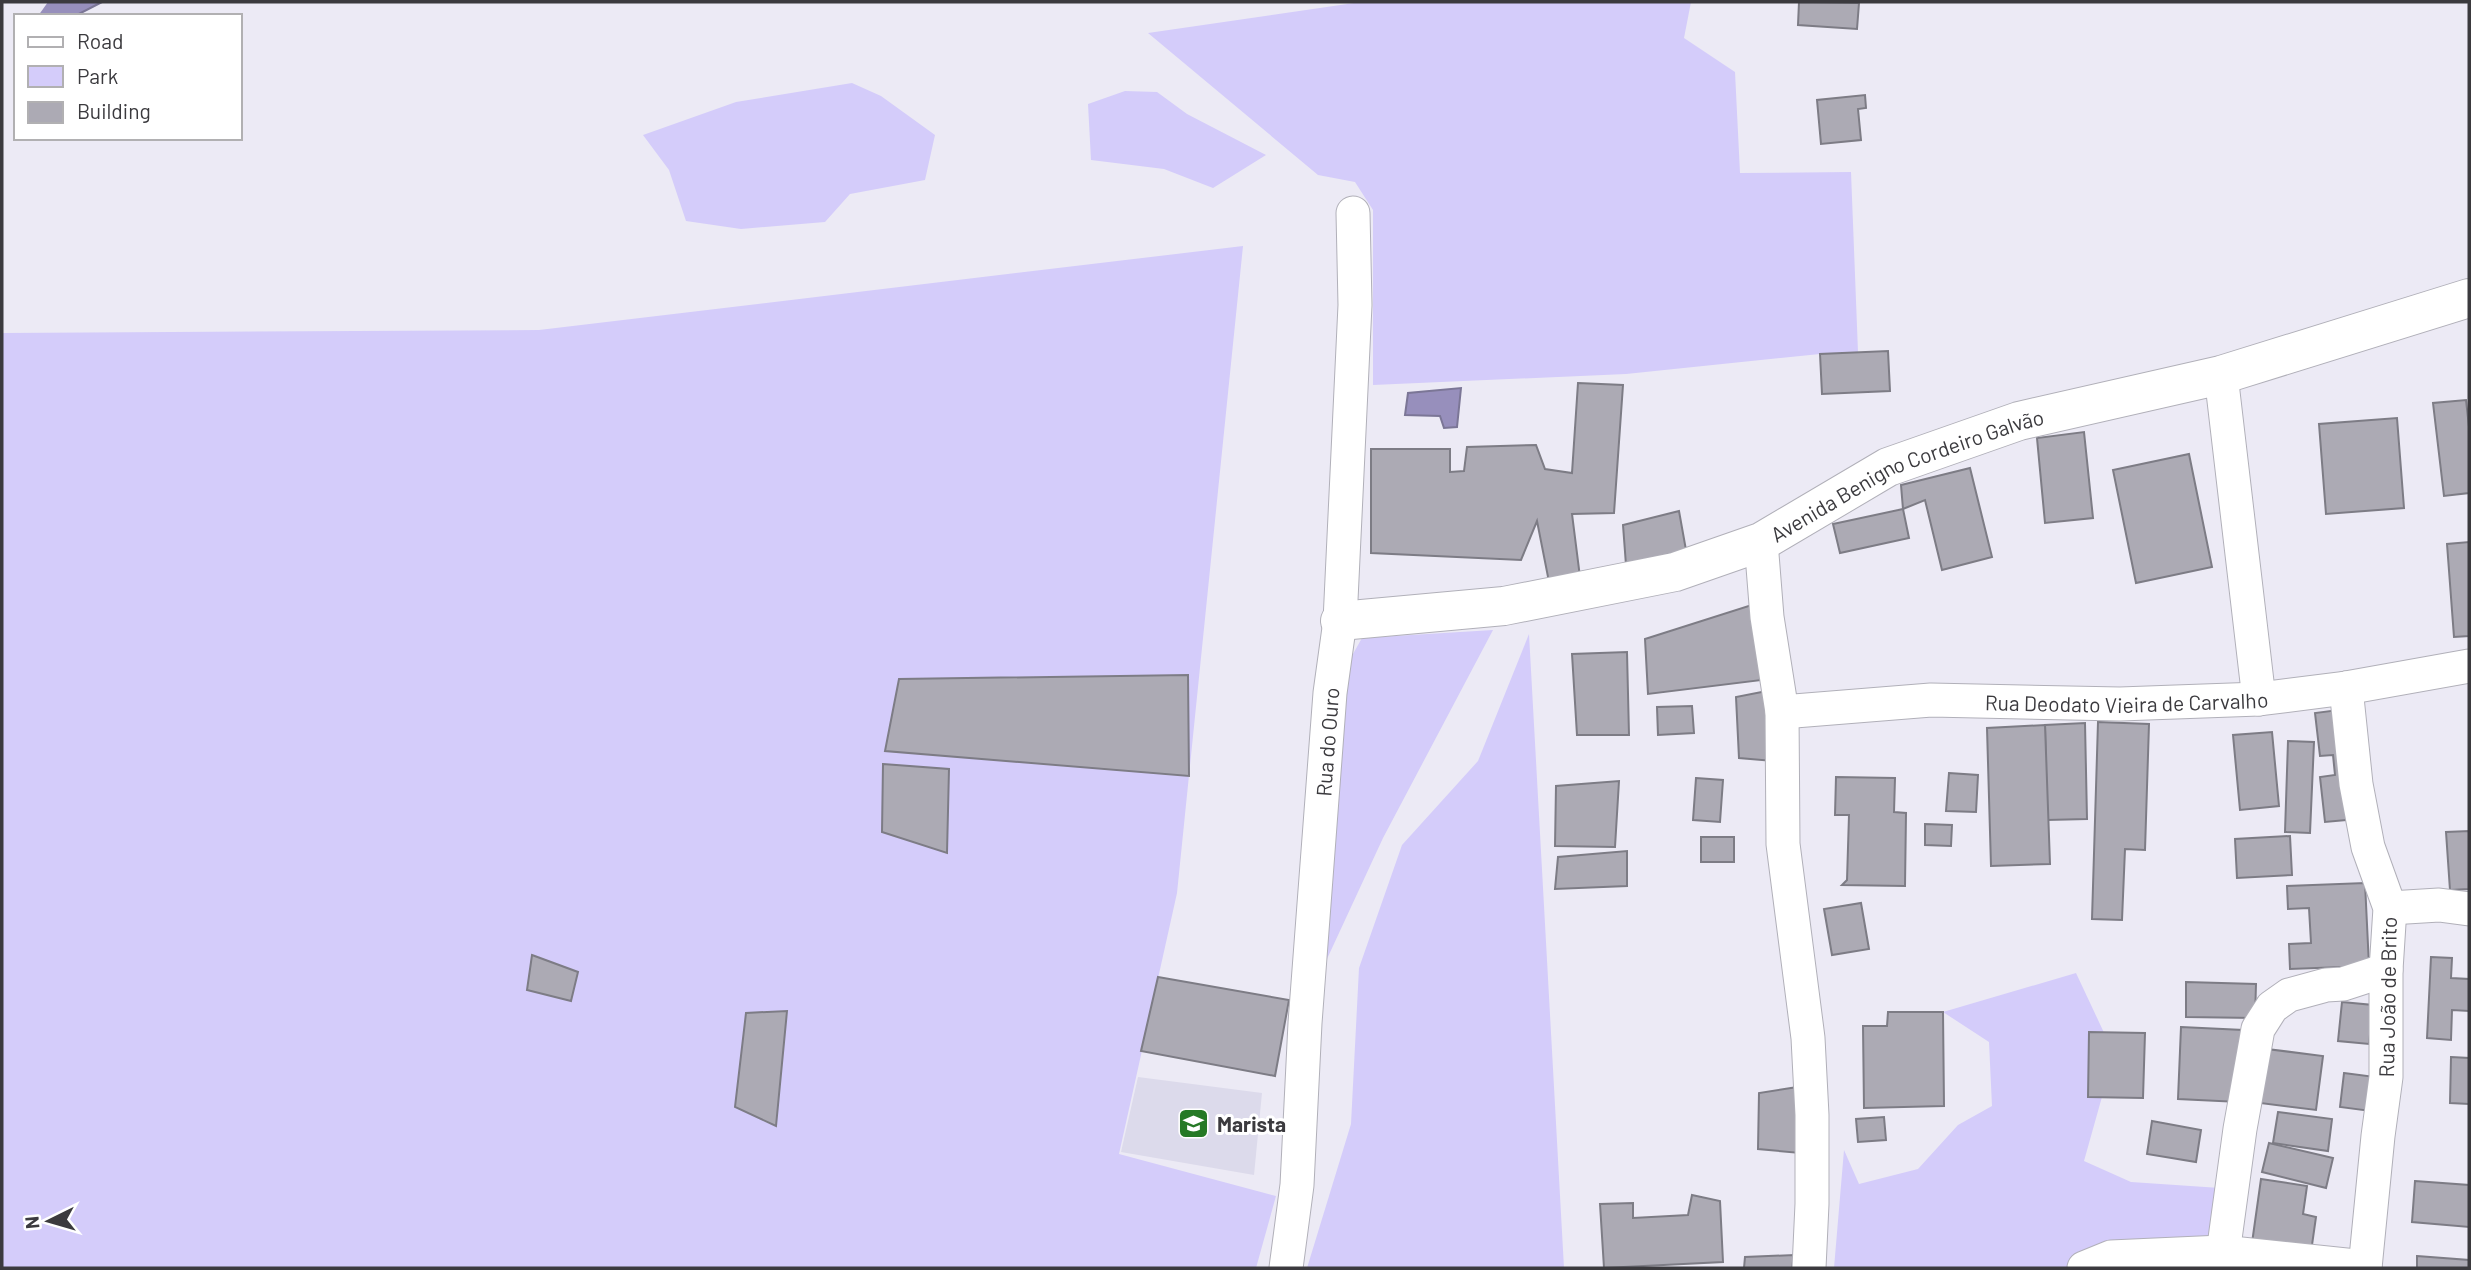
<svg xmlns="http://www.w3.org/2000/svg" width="2471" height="1270" viewBox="0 0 2471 1270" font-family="Barlow,sans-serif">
<rect width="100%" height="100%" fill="#eceaf5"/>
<!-- built -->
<path fill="#dcdaeb" d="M 1138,1077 L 1262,1093 L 1254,1175 L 1121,1152 Z"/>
<!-- green -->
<g fill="#d4ccfa">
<path d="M 1361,2 L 1691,2 L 1684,38 L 1735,72 L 1740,173 L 1851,172 L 1858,352 L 1820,354 L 1626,374 L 1373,385 L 1373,210 L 1355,182 L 1318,175 L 1148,33 Z"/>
<path d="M 852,83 L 881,96 L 935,135 L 925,180 L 850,194 L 825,222 L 741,229 L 686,221 L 669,170 L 643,135 L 736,102 Z"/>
<path d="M 1125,91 L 1157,92 L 1187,114 L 1266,155 L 1213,188 L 1164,169 L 1091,160 L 1088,104 Z"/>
<path d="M 1243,246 L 1177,893 L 1119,1154 L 1276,1196 L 1256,1268 L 2,1268 L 2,333 L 539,330 Z"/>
<path d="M 1493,630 L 1383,838 L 1314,987 L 1340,677 L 1362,638 Z"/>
<path d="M 1529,634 L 1564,1268 L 1307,1268 L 1351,1124 L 1359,968 L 1402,845 L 1478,761 Z"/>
<path d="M 2076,973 L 2114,1054 L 2084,1161 L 2131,1182 L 2220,1188 L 2210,1243 L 2073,1268 L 1834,1268 L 1844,1150 L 1859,1184 L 1918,1169 L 1958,1125 L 1992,1106 L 1989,1042 L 1943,1012 Z"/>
</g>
<!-- water -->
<g fill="#978fbc" stroke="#7b7696" stroke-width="2">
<path d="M 2,2 L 102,2 L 75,16 L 16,16 Z"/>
<path d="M 1461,388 L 1457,427 L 1444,428 L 1440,416 L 1405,415 L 1408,393 Z"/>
</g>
<!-- pier -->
<path fill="#eceaf5" d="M 2,2 L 48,2 L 38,16 L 16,16 L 16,47 L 12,52 L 2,57 Z"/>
<!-- building -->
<g fill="#acaab4" stroke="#7d7c85" stroke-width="2">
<path d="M 1799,2 L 1859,3 L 1857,29 L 1798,25 Z"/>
<path d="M 1865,95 L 1866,108 L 1858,109 L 1861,140 L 1821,144 L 1817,100 Z"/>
<path d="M 1888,351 L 1890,391 L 1822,394 L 1820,354 Z"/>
<path d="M 1578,383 L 1623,385 L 1614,513 L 1572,514 L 1580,577 L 1550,587 L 1537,521 L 1521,560 L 1371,553 L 1371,449 L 1450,449 L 1450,472 L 1464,471 L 1467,447 L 1536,445 L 1545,469 L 1572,473 Z"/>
<path d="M 2466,400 L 2469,427 L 2469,493 L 2444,496 L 2433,403 Z"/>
<path d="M 2397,418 L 2404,508 L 2326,514 L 2319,424 Z"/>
<path d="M 2084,432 L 2093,518 L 2045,523 L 2037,438 Z"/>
<path d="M 2189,454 L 2212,567 L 2136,583 L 2113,470 Z"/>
<path d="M 1970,468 L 1992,557 L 1942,570 L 1925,500 L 1903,509 L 1901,485 Z"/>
<path d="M 1903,509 L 1909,538 L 1840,553 L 1833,524 Z"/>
<path d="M 1679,511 L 1686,550 L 1626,565 L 1623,525 Z"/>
<path d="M 2469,542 L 2469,636 L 2454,637 L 2447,544 Z"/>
<path d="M 1758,603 L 1770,679 L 1648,694 L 1645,639 Z"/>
<path d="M 1627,652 L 1629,735 L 1577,735 L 1572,654 Z"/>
<path d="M 1188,675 L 1189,776 L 885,751 L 899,679 Z"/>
<path d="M 1772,690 L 1773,761 L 1739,758 L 1736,697 Z"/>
<path d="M 1692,706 L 1694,733 L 1658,735 L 1657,707 Z"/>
<path d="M 2346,709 L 2357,819 L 2325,822 L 2320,777 L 2335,775 L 2333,755 L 2320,756 L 2315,713 Z"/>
<path d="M 2098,722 L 2149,724 L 2145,850 L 2125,849 L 2122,920 L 2092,919 Z"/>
<path d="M 2085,723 L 2087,819 L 2047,820 L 2045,725 Z"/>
<path d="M 2045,725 L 2050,864 L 1991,866 L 1987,728 Z"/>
<path d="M 2272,732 L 2279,806 L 2240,810 L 2233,735 Z"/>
<path d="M 2288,741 L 2314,742 L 2310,833 L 2285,832 Z"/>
<path d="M 883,764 L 949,769 L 947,853 L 882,832 Z"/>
<path d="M 1949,773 L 1978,775 L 1976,812 L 1946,811 Z"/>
<path d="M 1836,777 L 1895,778 L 1894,812 L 1906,813 L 1905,886 L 1842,885 L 1847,880 L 1849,815 L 1835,815 Z"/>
<path d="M 1696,778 L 1723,780 L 1720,822 L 1693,820 Z"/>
<path d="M 1619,781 L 1615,847 L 1555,846 L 1556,786 Z"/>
<path d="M 1925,824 L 1952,825 L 1951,846 L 1925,845 Z"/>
<path d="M 2469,831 L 2469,889 L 2450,890 L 2446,832 Z"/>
<path d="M 2290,836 L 2292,875 L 2237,878 L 2235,839 Z"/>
<rect x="1701" y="837" width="33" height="25"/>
<path d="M 1627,851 L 1627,886 L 1555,889 L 1558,857 Z"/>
<path d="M 2365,883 L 2369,966 L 2290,969 L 2289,944 L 2311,943 L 2309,908 L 2288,909 L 2287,886 Z"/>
<path d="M 1861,903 L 1869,949 L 1832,955 L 1824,909 Z"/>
<path d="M 532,955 L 578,972 L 571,1001 L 527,990 Z"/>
<path d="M 2431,957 L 2452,958 L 2451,978 L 2469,979 L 2469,1011 L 2452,1010 L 2451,1040 L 2427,1038 Z"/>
<path d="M 1158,977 L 1289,1000 L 1275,1076 L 1141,1051 Z"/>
<path d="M 2186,982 L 2256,984 L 2255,1018 L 2186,1017 Z"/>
<path d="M 2342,1002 L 2373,1005 L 2369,1044 L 2338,1041 Z"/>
<path d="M 787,1011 L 776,1126 L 735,1107 L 746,1013 Z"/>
<path d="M 1888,1012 L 1943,1012 L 1944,1106 L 1864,1108 L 1863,1026 L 1887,1026 Z"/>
<path d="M 2181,1027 L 2243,1030 L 2239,1102 L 2178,1099 Z"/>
<path d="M 2089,1032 L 2145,1033 L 2143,1098 L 2088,1097 Z"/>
<path d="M 2259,1048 L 2323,1056 L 2316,1110 L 2252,1102 Z"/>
<path d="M 2451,1057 L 2469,1058 L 2469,1104 L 2450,1103 Z"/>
<path d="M 2344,1073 L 2383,1078 L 2378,1112 L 2340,1107 Z"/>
<path d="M 1804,1086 L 1800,1153 L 1758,1149 L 1759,1093 Z"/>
<path d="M 2278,1112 L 2332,1119 L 2328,1151 L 2273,1143 Z"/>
<path d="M 1884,1117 L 1886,1140 L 1858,1142 L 1856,1119 Z"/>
<path d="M 2152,1121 L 2201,1130 L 2196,1162 L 2147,1154 Z"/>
<path d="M 2269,1143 L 2333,1158 L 2326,1188 L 2262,1172 Z"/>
<path d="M 2261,1179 L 2307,1186 L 2303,1214 L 2316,1217 L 2311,1252 L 2252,1243 Z"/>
<path d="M 2415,1181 L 2469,1185 L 2469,1227 L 2412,1222 Z"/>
<path d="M 1692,1195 L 1720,1201 L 1723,1262 L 1604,1268 L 1600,1204 L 1633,1203 L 1633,1218 L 1688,1215 Z"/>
<path d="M 1794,1255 L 1792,1268 L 1744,1268 L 1745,1257 Z"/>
<path d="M 2417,1256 L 2469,1260 L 2469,1268 L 2417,1268 Z"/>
</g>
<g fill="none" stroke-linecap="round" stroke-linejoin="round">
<defs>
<g id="minor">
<path d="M 2221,375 L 2259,699"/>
<path d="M 1761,542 L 1767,617 L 1782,712 L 1783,844 L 1808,1038 L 1812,1115 L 1812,1204 L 1809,1268"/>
<path d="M 2346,688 L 2356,784 L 2368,847 L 2390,908 L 2386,970 L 2386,1077 L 2378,1136 L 2365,1268"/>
<path id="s1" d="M 1782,712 L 1931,700 L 2120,704 L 2259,699 L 2346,688 L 2469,666"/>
<path d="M 2390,908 L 2439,905 L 2469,909"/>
<path id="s2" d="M 1286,1268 L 1297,1185 L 1305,1023 L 1330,693 L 1340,621 L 1355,305 L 1353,213"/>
<path d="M 2084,1268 L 2111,1257 L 2222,1252 L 2365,1267"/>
<path d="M 2221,1268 L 2240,1129 L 2258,1029 L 2272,1007 L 2289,995 L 2326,985 L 2343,984 L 2386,970"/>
</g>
<g id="primary">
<path id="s3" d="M 1340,621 L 1504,606 L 1675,572 L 1761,542 L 1888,467 L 2019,421 L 2221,375 L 2469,298"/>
</g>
</defs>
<!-- minor casing -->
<use href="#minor" stroke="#b1b0b9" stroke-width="35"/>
<!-- primary casing -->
<use href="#primary" stroke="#b1b0b9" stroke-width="40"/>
<!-- minor -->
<use href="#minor" stroke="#fff" stroke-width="33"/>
<!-- primary -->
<use href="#primary" stroke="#fff" stroke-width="38"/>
</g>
<!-- icons -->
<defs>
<symbol id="school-square" viewBox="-11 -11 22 22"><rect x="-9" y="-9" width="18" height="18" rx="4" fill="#257925" stroke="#fff"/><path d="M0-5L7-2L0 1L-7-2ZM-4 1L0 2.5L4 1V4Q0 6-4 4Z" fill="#fff"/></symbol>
</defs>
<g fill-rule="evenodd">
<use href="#school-square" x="1176" y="1106" width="35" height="35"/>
</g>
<g text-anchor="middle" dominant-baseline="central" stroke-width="6" stroke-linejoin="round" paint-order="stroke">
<!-- street labels -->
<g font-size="21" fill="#3b3a3e" stroke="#fff">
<text stroke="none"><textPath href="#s3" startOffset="592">Avenida Benigno Cordeiro Galvão</textPath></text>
<text stroke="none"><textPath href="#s1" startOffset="345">Rua Deodato Vieira de Carvalho</textPath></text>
<text stroke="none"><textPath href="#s2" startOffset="528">Rua do Ouro</textPath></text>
<text transform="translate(2387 997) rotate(-89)">Rua João de Brito</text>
</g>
<!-- poi labels -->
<g font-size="21" font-weight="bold" fill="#3b3a3e" stroke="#fff" text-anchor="start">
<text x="1217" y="1123">Marista</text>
</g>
</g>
<!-- border -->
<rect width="2471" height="1270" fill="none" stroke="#3b3a3e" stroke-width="7"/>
<!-- legend -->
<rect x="14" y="14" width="228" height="126" fill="#ffffff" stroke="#b1b0b2" stroke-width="2"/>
<rect x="28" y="37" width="35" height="10" fill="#ffffff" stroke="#b1b0b2" stroke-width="2"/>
<text x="77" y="49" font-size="21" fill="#3b3a3e">Road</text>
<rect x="28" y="66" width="35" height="21" fill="#d4ccfa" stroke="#b1b0b2" stroke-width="2"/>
<text x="77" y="84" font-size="21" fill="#3b3a3e">Park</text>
<rect x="28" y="102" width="35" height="21" fill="#acaab4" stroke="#b1b0b2" stroke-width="2"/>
<text x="77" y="119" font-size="21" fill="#3b3a3e">Building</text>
<!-- north arrow -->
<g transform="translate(49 1221) rotate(265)" stroke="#ffffff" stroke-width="5" paint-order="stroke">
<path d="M0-5L12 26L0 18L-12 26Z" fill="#3b3a3e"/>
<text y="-10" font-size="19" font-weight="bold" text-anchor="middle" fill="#3b3a3e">N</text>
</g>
</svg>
